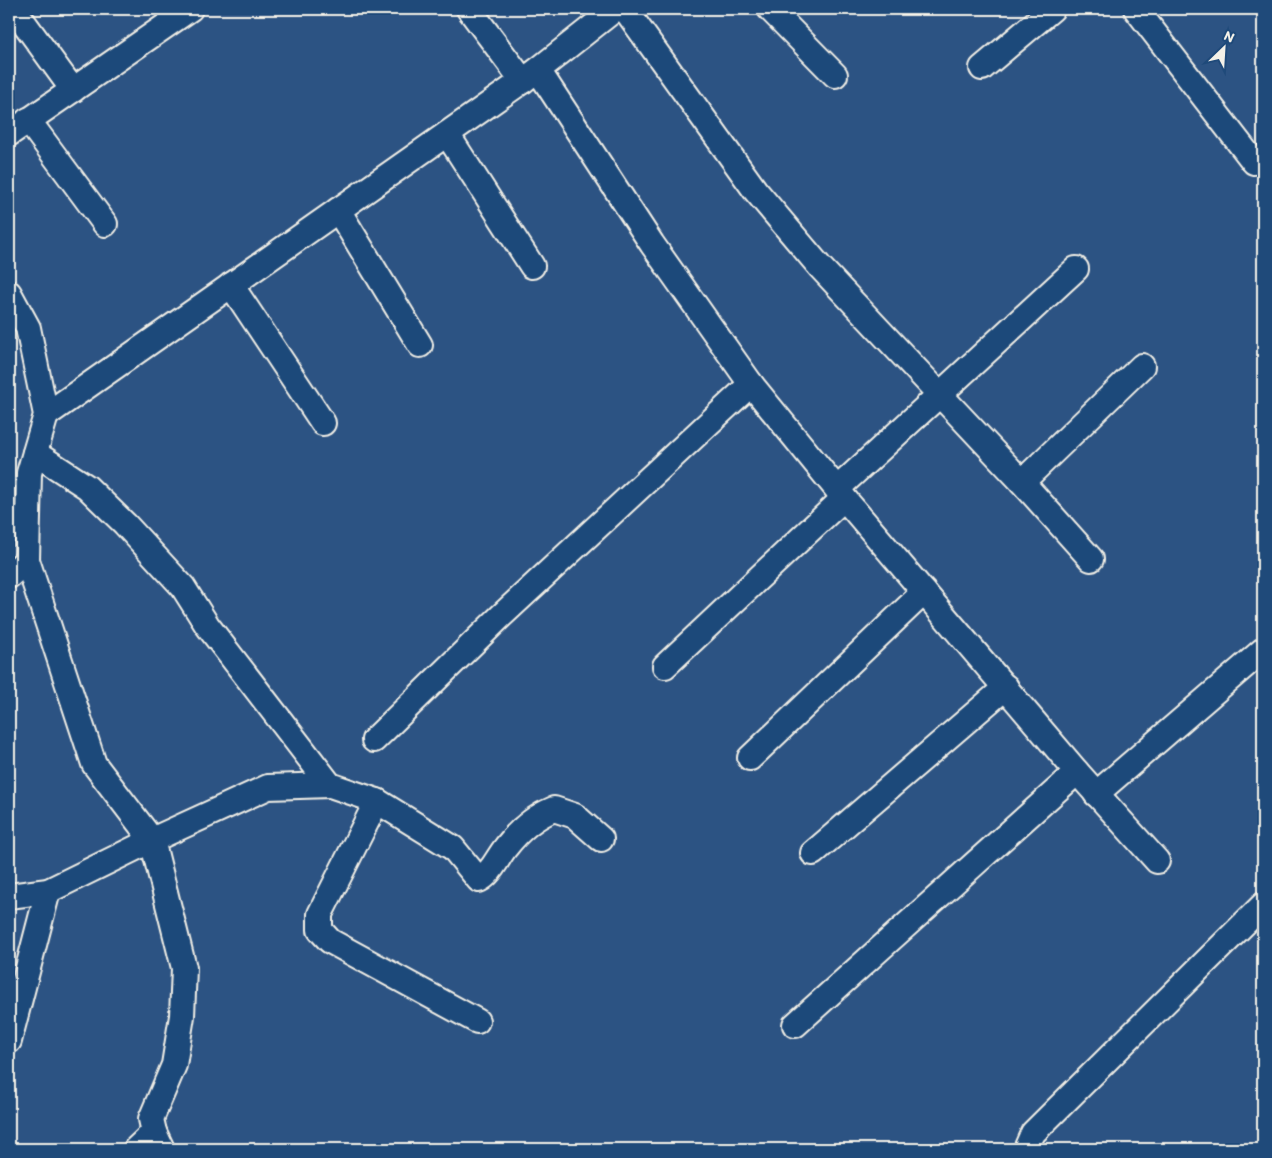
<svg xmlns="http://www.w3.org/2000/svg" width="1272" height="1158" viewBox="0 0 1272 1158" font-family="Itim,sans-serif">
<rect width="100%" height="100%" fill="#2c5383"/>
<filter id="ink" filterUnits="userSpaceOnUse"><feTurbulence type="fractalNoise" baseFrequency=".02" numOctaves="2"/><feDisplacementMap in="SourceGraphic" scale="10" xChannelSelector="R" yChannelSelector="G"/><feConvolveMatrix kernelMatrix="1 2 1 2 8 2 1 2 1" color-interpolation-filters="sRGB"/></filter>
<g filter="url(#ink)">
<g fill="none" stroke-linecap="round" stroke-linejoin="round">
<defs>
<g id="minor">
<path d="M 14,9 L 73,90"/>
<path d="M 469,9 L 523,81"/>
<path d="M 625,9 L 755,190 L 820,267 L 1022,482 L 1091,559"/>
<path d="M 770,9 L 835,75"/>
<path d="M 1136,9 L 1254,162"/>
<path d="M 982,68 L 1052,9"/>
<path d="M 538,70 L 652,244 L 751,384 L 844,498 L 1077,772 L 1157,861"/>
<path d="M 28,120 L 105,224"/>
<path d="M 9,134 L 190,9"/>
<path d="M 447,134 L 532,266"/>
<path d="M 338,210 L 420,345"/>
<path d="M 231,285 L 323,423"/>
<path d="M 9,293 L 28,328 L 46,415 L 29,473 L 27,560 L 94,764 L 152,840 L 184,968 L 182,1016 L 174,1065 L 151,1119 L 154,1132 L 162,1149"/>
<path d="M 46,415 L 538,70 L 615,9"/>
<path d="M 35,453 L 87,487 L 125,524 L 183,587 L 207,625 L 330,785 L 377,801 L 453,848 L 479,880 C 492,873 497,858 506,847 C 519,830 534,817 554,809 L 575,816 L 601,839"/>
<path d="M 1022,482 L 1142,366"/>
<path d="M 837,489 L 1076,269"/>
<path d="M 9,576 L 27,560"/>
<path d="M 665,666 L 844,498"/>
<path d="M 374,740 L 501,616 L 751,384"/>
<path d="M 750,758 L 924,592"/>
<path d="M 1096,794 L 1263,650"/>
<path d="M 377,801 L 320,914 L 320,930 L 330,941 L 477,1021"/>
<path d="M 813,853 L 1006,687"/>
<path d="M 9,896 L 48,891 L 152,840 L 268,787 L 330,785"/>
<path d="M 795,1025 L 1077,772"/>
<path d="M 9,1041 L 48,891"/>
<path d="M 136,1149 L 154,1132"/>
<path d="M 1026,1149 L 1033,1133 L 1263,905"/>
</g>
</defs>
<!-- minor casing -->
<use href="#minor" stroke="#f4f1e8" stroke-width="28"/>
<!-- minor -->
<use href="#minor" stroke="#1f4a7a" stroke-width="24"/>
</g>
</g>
<!-- margin -->
<rect width="1272" height="1158" fill="none" stroke="#1f4a7a" stroke-width="30"/>
<rect x="15" y="15" width="1242" height="1128" fill="none" stroke="#f4f1e8" stroke-width="2" filter="url(#ink)"/>
<!-- north arrow -->
<g transform="translate(1224 48) rotate(25)" stroke="#1f4a7a" stroke-width="4" paint-order="stroke">
<path d="M0-4L9 19L0 12L-9 19Z" fill="#f4f1e8"/>
<text y="-8" font-size="14" font-weight="bold" text-anchor="middle" fill="#f4f1e8">N</text>
</g>
</svg>
